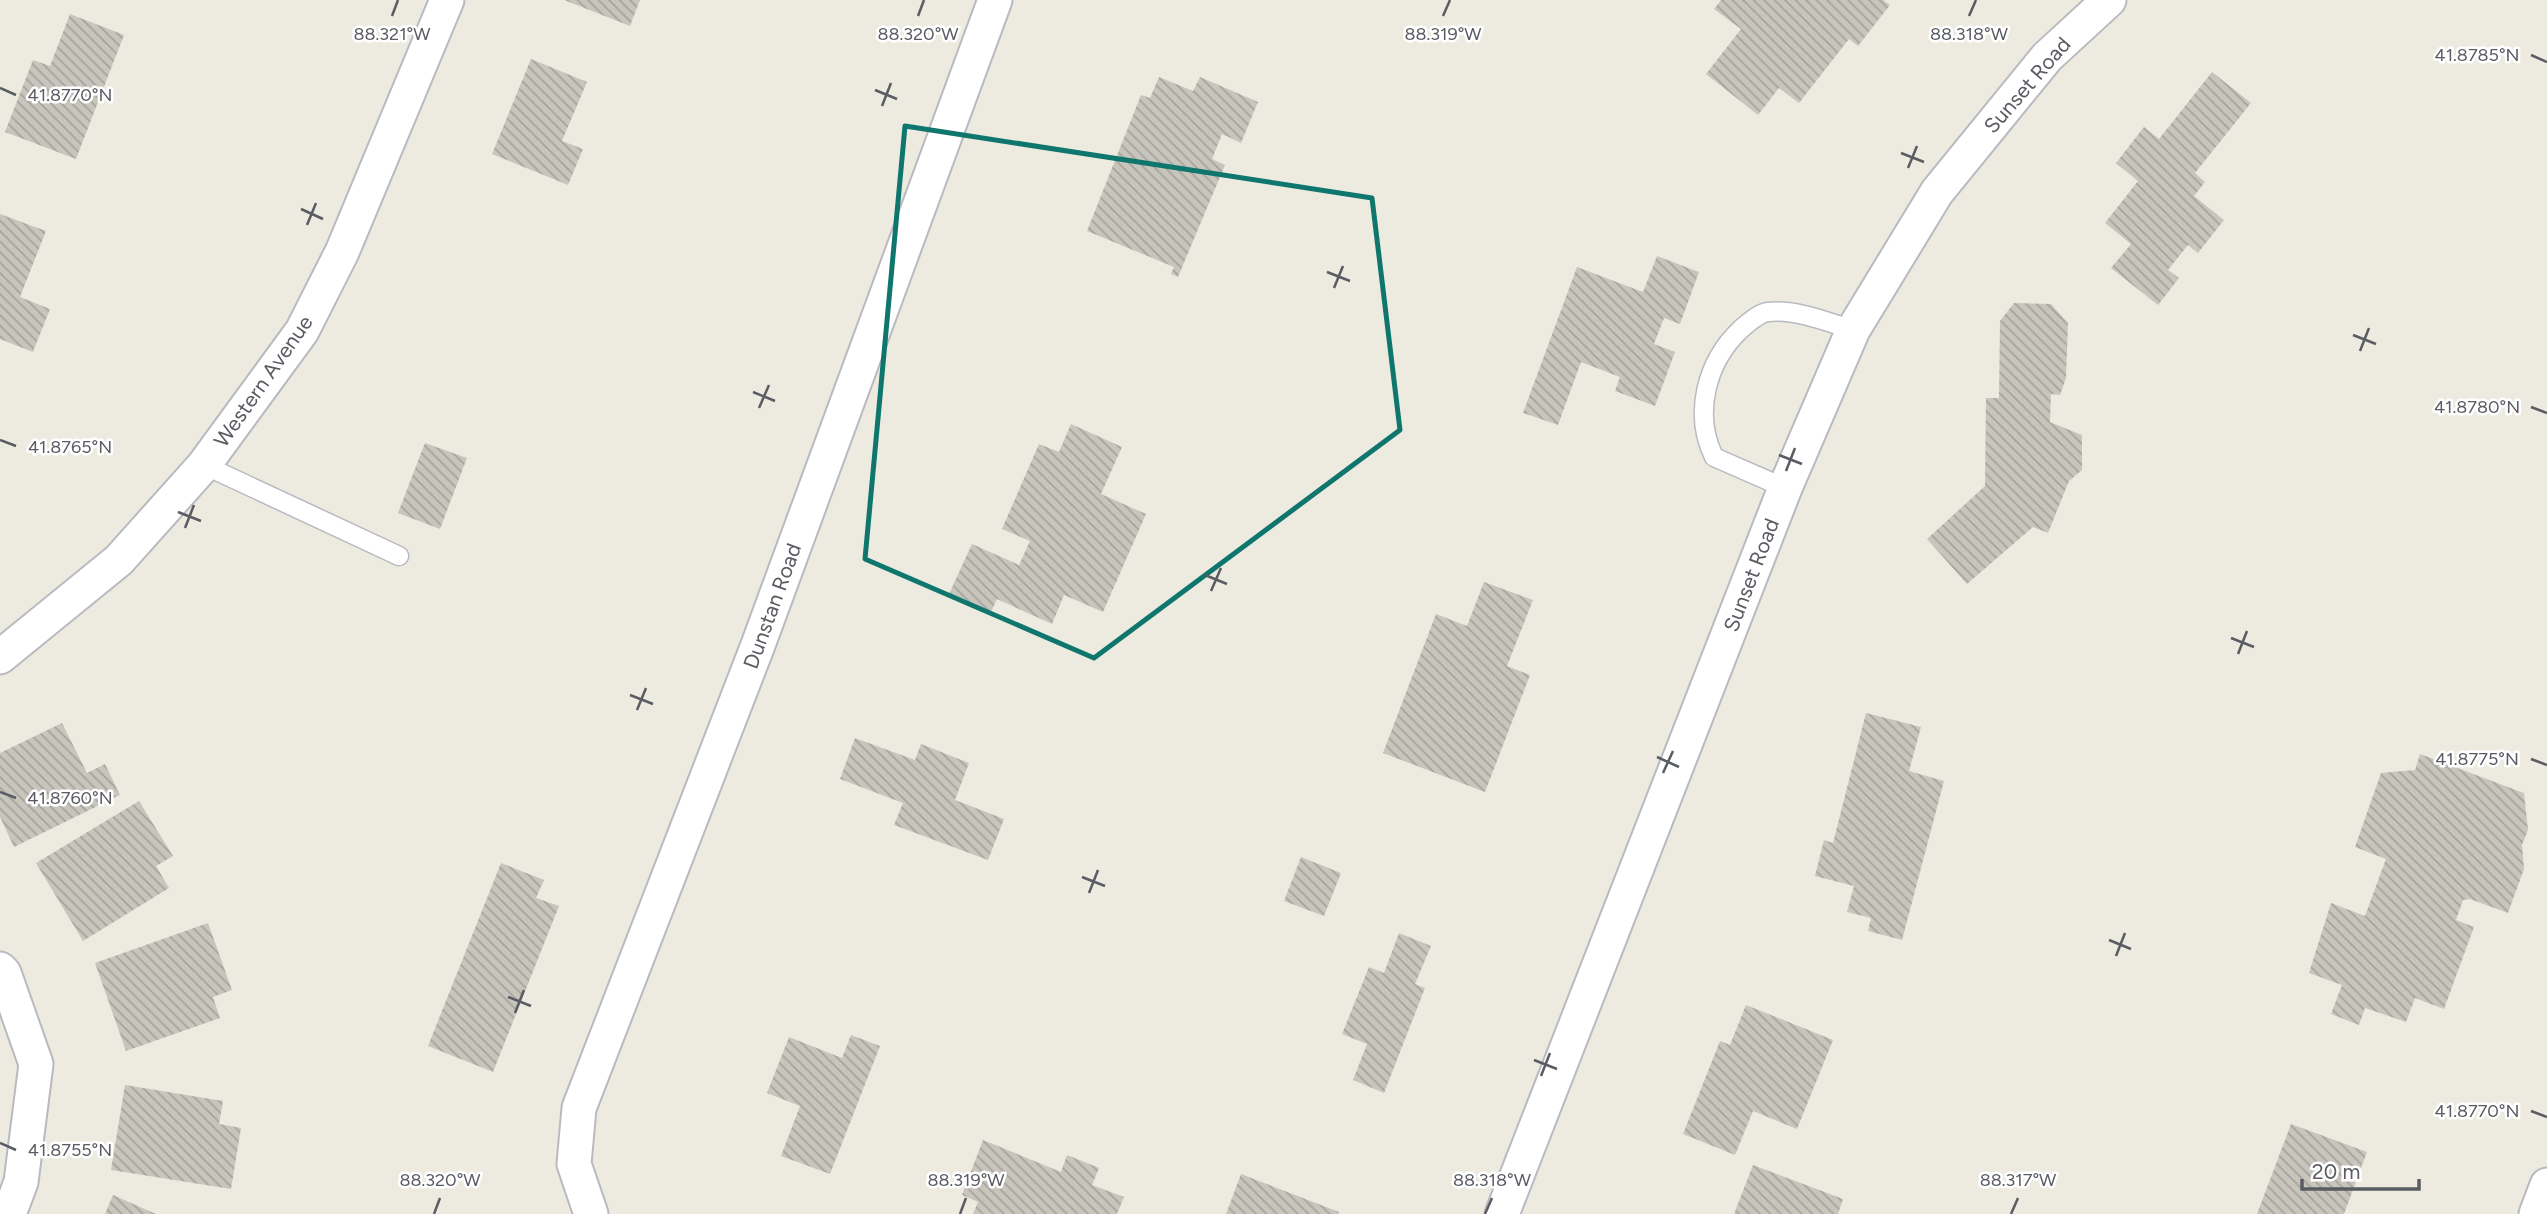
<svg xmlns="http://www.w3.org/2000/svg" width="2547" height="1214" viewBox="0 0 2547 1214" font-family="Figtree,sans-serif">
<defs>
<pattern id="building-back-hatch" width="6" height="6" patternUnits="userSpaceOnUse" patternTransform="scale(1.75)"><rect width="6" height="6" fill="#c8c5bd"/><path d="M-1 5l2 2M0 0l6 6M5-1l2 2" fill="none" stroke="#a5a39d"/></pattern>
</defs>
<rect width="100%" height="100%" fill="#edebe0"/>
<!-- building -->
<g fill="url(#building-back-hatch)">
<path d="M 564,0 L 640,0 L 630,26 Z"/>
<path d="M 1721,0 L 1883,0 L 1890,5 L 1858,46 L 1849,39 L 1799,103 L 1779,88 L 1758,115 L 1706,74 L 1741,29 L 1714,9 Z"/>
<path d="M 70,14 L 124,35 L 76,159 L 5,132 L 33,60 L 50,66 Z"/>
<path d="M 531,59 L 587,82 L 562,141 L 583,149 L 568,185 L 492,154 Z"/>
<path d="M 2212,72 L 2251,103 L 2195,173 L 2205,182 L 2194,196 L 2224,220 L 2198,253 L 2188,245 L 2168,270 L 2179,278 L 2158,305 L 2111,268 L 2131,244 L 2105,223 L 2138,181 L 2116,163 L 2144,127 L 2159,139 Z"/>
<path d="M 1159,77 L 1193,91 L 1200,77 L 1258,102 L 1241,143 L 1222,134 L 1212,159 L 1225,165 L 1178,277 L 1171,274 L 1174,267 L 1087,231 L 1141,95 L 1150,98 Z"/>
<path d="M 0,214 L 46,231 L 20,297 L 50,309 L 33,352 L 0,339 Z"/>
<path d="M 1657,256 L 1699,272 L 1680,324 L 1664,318 L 1654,344 L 1675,352 L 1655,406 L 1615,391 L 1620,377 L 1581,362 L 1558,425 L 1523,413 L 1577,267 L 1643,292 Z"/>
<path d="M 2014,303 L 2051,304 L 2068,323 L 2066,378 L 2060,395 L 2051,394 L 2050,422 L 2082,435 L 2082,470 L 2069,481 L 2048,533 L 2033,527 L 1967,584 L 1927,539 L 1985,486 L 1986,398 L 1999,398 L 2000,321 Z"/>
<path d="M 1071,424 L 1122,447 L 1101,494 L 1146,514 L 1103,612 L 1064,595 L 1052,624 L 997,599 L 991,612 L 949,594 L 972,544 L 1019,565 L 1030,541 L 1002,529 L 1039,444 L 1059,452 Z"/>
<path d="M 425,443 L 467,458 L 440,529 L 398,513 Z"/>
<path d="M 1484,582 L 1533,600 L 1507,666 L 1530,675 L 1485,792 L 1383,753 L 1436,614 L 1467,626 Z"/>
<path d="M 1866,713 L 1921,727 L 1909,771 L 1944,781 L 1902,940 L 1868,931 L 1871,918 L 1847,912 L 1854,886 L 1815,876 L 1824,840 L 1833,843 Z"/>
<path d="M 62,723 L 87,773 L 105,764 L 120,795 L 14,847 L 0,817 L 0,753 Z"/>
<path d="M 855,738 L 915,760 L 921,744 L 969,763 L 955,800 L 1004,819 L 988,860 L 894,825 L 903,803 L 840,779 Z"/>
<path d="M 2420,754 L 2524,793 L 2528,830 L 2522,845 L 2524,869 L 2508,913 L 2470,899 L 2463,900 L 2456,920 L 2474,927 L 2444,1009 L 2415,998 L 2406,1022 L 2365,1008 L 2359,1025 L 2331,1014 L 2342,985 L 2309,973 L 2331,903 L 2365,916 L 2386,859 L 2355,847 L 2381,773 L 2415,770 Z"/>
<path d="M 139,801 L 173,856 L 156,866 L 169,888 L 83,941 L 36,863 Z"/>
<path d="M 1301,857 L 1341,873 L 1324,916 L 1284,901 Z"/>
<path d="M 501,863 L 544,880 L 536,898 L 559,906 L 493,1072 L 428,1046 Z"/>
<path d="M 208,923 L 232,990 L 213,997 L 220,1018 L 126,1051 L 95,963 Z"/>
<path d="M 1399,933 L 1431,946 L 1415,984 L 1425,988 L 1384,1093 L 1353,1080 L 1367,1044 L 1342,1034 L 1369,967 L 1384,973 Z"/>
<path d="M 1746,1005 L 1833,1040 L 1797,1129 L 1753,1111 L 1735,1155 L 1683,1134 L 1720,1041 L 1730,1045 Z"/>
<path d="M 851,1035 L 880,1046 L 830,1174 L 781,1156 L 800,1106 L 767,1093 L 789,1037 L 842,1058 Z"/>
<path d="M 125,1085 L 223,1101 L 219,1124 L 241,1128 L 231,1189 L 111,1170 Z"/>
<path d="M 2291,1124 L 2367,1152 L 2344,1214 L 2257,1214 Z"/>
<path d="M 983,1140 L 1061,1172 L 1067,1155 L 1099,1168 L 1092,1185 L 1124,1197 L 1117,1214 L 973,1214 L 978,1202 L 962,1195 Z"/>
<path d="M 1753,1165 L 1843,1199 L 1838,1214 L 1734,1214 Z"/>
<path d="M 1241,1174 L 1339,1212 L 1338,1214 L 1226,1214 Z"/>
<path d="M 113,1195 L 156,1214 L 105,1214 Z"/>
</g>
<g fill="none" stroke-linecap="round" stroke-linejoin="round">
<defs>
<g id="lane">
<path d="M 204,465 L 399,556"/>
<path d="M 1785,488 L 1714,457 C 1693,414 1706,362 1741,329 C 1748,323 1759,313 1768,312 C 1796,309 1828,322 1853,330"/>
</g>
<g id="street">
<path d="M 0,657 L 119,560 L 204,465 L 302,331 L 342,252 L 447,0"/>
<path d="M 0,969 L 4,973 L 36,1064 L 21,1182 L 9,1214"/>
<path d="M 591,1214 L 574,1164 L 579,1108 L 758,645 L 995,0"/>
<path d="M 1502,1214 L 1785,488 L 1853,330 L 1937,192 L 2047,57 L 2109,0"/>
<path d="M 2536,1214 L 2547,1185"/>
</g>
</defs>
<!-- lane casing -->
<use href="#lane" stroke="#b8bac0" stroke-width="21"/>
<!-- street casing -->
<use href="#street" stroke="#b8bac0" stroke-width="37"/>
<!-- lane -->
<use href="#lane" stroke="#fff" stroke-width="18"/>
<!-- street -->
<use href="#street" stroke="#fff" stroke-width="33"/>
</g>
<!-- marked area -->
<path fill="none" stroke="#0f766e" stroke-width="5" stroke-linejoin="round" d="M 905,126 L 1372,198 L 1400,430 L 1094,658 L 865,559 Z"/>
<!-- ticks -->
<path fill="none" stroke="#595c62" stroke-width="2.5" d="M 392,16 L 398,0M 918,16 L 924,0M 1443,16 L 1450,0M 1969,16 L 1976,0M 2531,55 L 2547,62M 0,88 L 16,95M 875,90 L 897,99M 882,106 L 891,83M 1901,153 L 1924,162M 1908,168 L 1917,146M 301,209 L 323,219M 307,225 L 316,203M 1327,272 L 1350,281M 1334,288 L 1343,266M 2353,335 L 2376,344M 2360,351 L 2369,328M 753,392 L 775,401M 2531,407 L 2547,413M 759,408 L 769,385M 0,440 L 16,446M 1779,455 L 1802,464M 1786,471 L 1795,448M 178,512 L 201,521M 185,528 L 194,505M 1205,575 L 1227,584M 1211,591 L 1221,568M 2231,638 L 2254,647M 2238,654 L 2247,631M 630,695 L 653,704M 637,710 L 646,688M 1657,757 L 1679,767M 2531,759 L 2547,765M 1663,773 L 1673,751M 0,792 L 16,798M 1082,877 L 1105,886M 1089,893 L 1098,870M 2109,940 L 2131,949M 2116,956 L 2125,933M 508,997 L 531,1006M 515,1013 L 524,990M 1534,1060 L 1557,1069M 1541,1076 L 1550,1053M 2531,1111 L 2547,1117M 0,1143 L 16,1150M 434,1214 L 440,1198M 960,1214 L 966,1198M 1485,1214 L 1492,1198M 2011,1214 L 2018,1198"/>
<g text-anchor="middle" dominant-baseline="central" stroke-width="5" stroke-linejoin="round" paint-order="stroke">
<!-- street labels -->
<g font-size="21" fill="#595c62" stroke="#fff">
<text transform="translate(2027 85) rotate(-49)">Sunset Road</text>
<text transform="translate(263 381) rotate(-55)">Western Avenue</text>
<text transform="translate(1751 575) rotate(-69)">Sunset Road</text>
<text transform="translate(772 606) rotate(-70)">Dunstan Road</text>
</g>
</g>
<g font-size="18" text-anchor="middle" fill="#595c62" stroke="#fff" stroke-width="5" stroke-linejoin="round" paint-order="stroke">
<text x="392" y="40">88.321°W</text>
<text x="918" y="40">88.320°W</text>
<text x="1443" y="40">88.319°W</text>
<text x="1969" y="40">88.318°W</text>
<text x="2477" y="61">41.8785°N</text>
<text x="70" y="101">41.8770°N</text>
<text x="2477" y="413">41.8780°N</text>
<text x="70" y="453">41.8765°N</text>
<text x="2477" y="765">41.8775°N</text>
<text x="70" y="804">41.8760°N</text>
<text x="2477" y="1117">41.8770°N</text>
<text x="70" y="1156">41.8755°N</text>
<text x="440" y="1186">88.320°W</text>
<text x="966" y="1186">88.319°W</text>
<text x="1492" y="1186">88.318°W</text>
<text x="2018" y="1186">88.317°W</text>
</g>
<!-- scale -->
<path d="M2302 1179v10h117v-10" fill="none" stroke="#595c62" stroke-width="3.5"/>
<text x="2312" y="1179" font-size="21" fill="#595c62" stroke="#ffffff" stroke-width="5" paint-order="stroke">20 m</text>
</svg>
